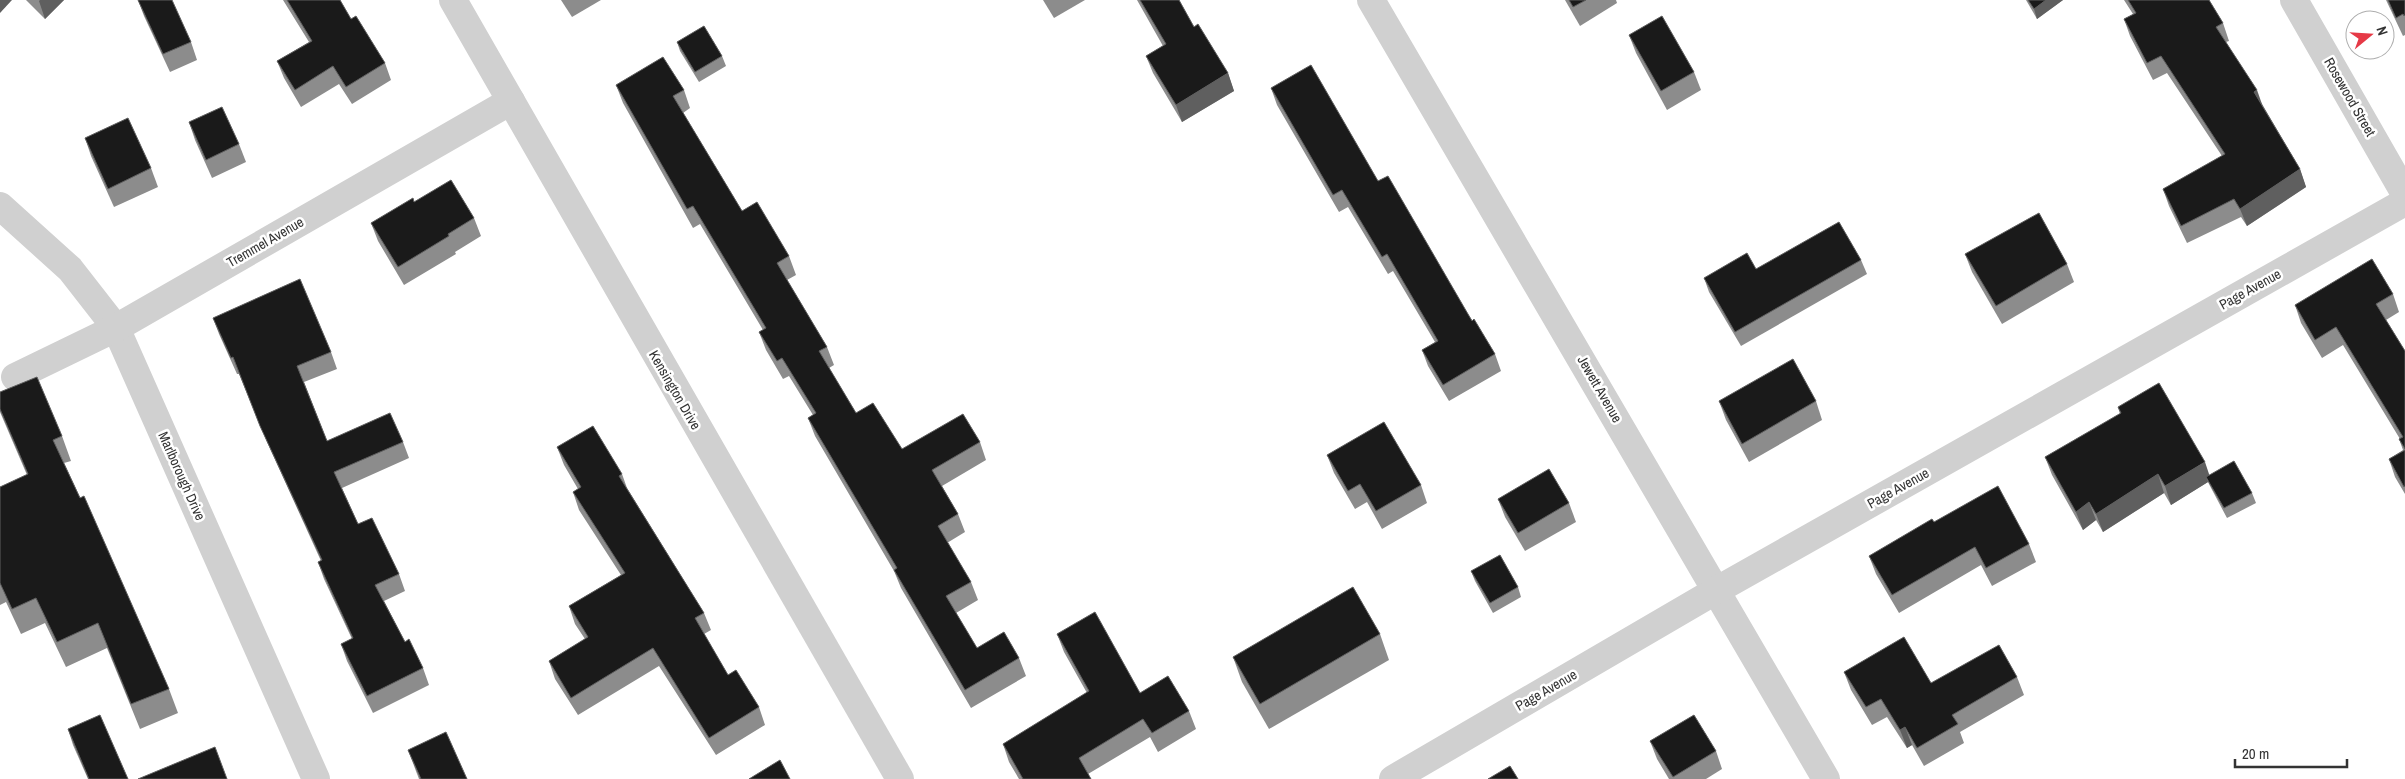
<svg xmlns="http://www.w3.org/2000/svg" width="2405" height="779" viewBox="0 0 2405 779" font-family="'Archivo Narrow',sans-serif">
<rect width="100%" height="100%" fill="#fff"/>
<g fill="none" stroke-linecap="round" stroke-linejoin="round">
<!-- street -->
<g stroke="#d0d0d0" stroke-width="28">
<path d="M 453,0 L 900,779"/>
<path d="M 1371,0 L 1826,779"/>
<path d="M 2294,0 L 2405,194"/>
<path d="M 0,206 L 70,269 L 116,328 L 316,779"/>
<path d="M 15,377 L 116,328 L 511,101"/>
<path d="M 1393,779 L 1717,590 L 2405,202"/>
</g>
</g>
<!-- wall -->
<g fill="#8c8c8c">
<path d="M 26,0 L 64,0 L 45,19 Z"/>
<path d="M 138,0 L 191,42 L 197,60 L 170,72 L 144,16 Z"/>
<path d="M 283,0 L 340,0 L 351,19 L 385,63 L 391,80 L 352,104 L 339,84 L 301,107 L 284,78 L 277,61 L 309,42 Z"/>
<path d="M 561,0 L 601,0 L 572,17 Z"/>
<path d="M 1043,0 L 1085,0 L 1054,18 Z"/>
<path d="M 1137,0 L 1179,0 L 1194,27 L 1228,73 L 1234,91 L 1182,122 L 1153,73 L 1146,56 L 1163,46 Z"/>
<path d="M 1565,0 L 1616,0 L 1617,3 L 1580,26 Z"/>
<path d="M 2026,0 L 2063,0 L 2037,19 Z"/>
<path d="M 2124,0 L 2209,0 L 2223,23 L 2229,41 L 2226,42 L 2300,169 L 2306,187 L 2247,226 L 2241,217 L 2187,243 L 2169,206 L 2163,189 L 2222,156 L 2167,73 L 2153,80 L 2130,36 L 2124,19 L 2133,14 Z"/>
<path d="M 2386,0 L 2405,0 L 2405,35 L 2403,36 Z"/>
<path d="M 1629,35 L 1694,72 L 1701,90 L 1667,110 L 1636,53 Z"/>
<path d="M 677,42 L 722,56 L 726,66 L 699,82 L 680,51 Z"/>
<path d="M 616,85 L 684,90 L 690,108 L 683,113 L 742,211 L 789,256 L 796,275 L 787,280 L 827,347 L 834,365 L 829,368 L 856,413 L 902,449 L 980,442 L 986,460 L 942,486 L 958,514 L 965,532 L 947,543 L 971,582 L 978,600 L 956,613 L 977,648 L 1019,658 L 1026,676 L 971,708 L 901,588 L 894,571 L 815,436 L 808,418 L 813,415 L 789,376 L 783,379 L 766,350 L 759,332 L 763,330 L 700,224 L 693,228 L 623,103 Z"/>
<path d="M 1271,88 L 1378,181 L 1495,354 L 1501,371 L 1449,401 L 1428,366 L 1422,350 L 1435,342 L 1393,271 L 1388,274 L 1348,207 L 1339,212 L 1277,105 Z"/>
<path d="M 189,122 L 239,144 L 246,162 L 212,178 L 195,140 Z"/>
<path d="M 85,138 L 151,168 L 158,187 L 114,207 L 91,156 Z"/>
<path d="M 414,202 L 474,218 L 481,236 L 455,252 L 456,254 L 404,285 L 378,241 L 371,223 Z"/>
<path d="M 1965,254 L 2067,264 L 2074,282 L 2002,324 L 1972,272 Z"/>
<path d="M 1861,260 L 1867,274 L 1741,346 L 1709,292 L 1704,278 L 1756,269 Z"/>
<path d="M 2393,294 L 2399,312 L 2386,320 L 2405,351 L 2405,494 L 2395,477 L 2389,459 L 2403,450 L 2399,439 L 2400,439 L 2343,345 L 2322,358 L 2301,323 L 2295,305 Z"/>
<path d="M 213,318 L 331,352 L 337,369 L 304,382 L 327,441 L 403,442 L 409,458 L 342,488 L 358,524 L 399,574 L 405,591 L 384,601 L 405,642 L 423,668 L 429,685 L 373,713 L 347,661 L 341,644 L 352,639 L 324,579 L 318,562 L 321,561 L 267,442 L 239,374 L 237,374 L 219,334 Z"/>
<path d="M 0,392 L 62,436 L 71,461 L 64,463 L 169,689 L 178,713 L 140,729 L 107,648 L 66,667 L 45,623 L 21,634 L 6,602 L 0,605 L 0,487 L 27,475 L 0,412 Z"/>
<path d="M 1719,401 L 1816,401 L 1822,420 L 1749,462 L 1726,420 Z"/>
<path d="M 2118,407 L 2209,475 L 2252,493 L 2256,503 L 2227,518 L 2210,486 L 2208,482 L 2171,505 L 2164,493 L 2103,532 L 2096,520 L 2083,530 L 2052,475 L 2045,457 L 2120,414 Z"/>
<path d="M 557,447 L 622,474 L 627,488 L 704,613 L 711,630 L 704,634 L 728,675 L 759,707 L 765,725 L 716,755 L 659,666 L 578,715 L 555,679 L 549,661 L 585,639 L 575,624 L 569,606 L 621,575 L 579,510 L 573,492 L 578,489 L 564,465 Z"/>
<path d="M 1327,455 L 1421,485 L 1427,503 L 1382,529 L 1367,502 L 1355,509 L 1334,473 Z"/>
<path d="M 1498,499 L 1569,503 L 1576,522 L 1525,551 L 1505,517 Z"/>
<path d="M 1934,522 L 2029,544 L 2036,562 L 1992,586 L 1981,565 L 1899,613 L 1876,574 L 1869,556 Z"/>
<path d="M 1471,571 L 1518,587 L 1521,597 L 1493,613 L 1475,581 Z"/>
<path d="M 1057,634 L 1140,693 L 1189,711 L 1196,729 L 1158,752 L 1150,737 L 1088,774 L 1091,779 L 1019,779 L 1009,762 L 1003,744 L 1087,693 L 1064,652 Z"/>
<path d="M 1380,634 L 1389,660 L 1269,729 L 1242,682 L 1233,657 Z"/>
<path d="M 1844,672 L 1931,683 L 2017,677 L 2024,695 L 1960,732 L 1964,743 L 1924,766 L 1912,745 L 1907,748 L 1887,717 L 1872,725 L 1851,690 Z"/>
<path d="M 68,729 L 128,779 L 88,779 L 73,745 Z"/>
<path d="M 1650,741 L 1716,751 L 1722,769 L 1706,779 L 1669,779 L 1657,759 Z"/>
<path d="M 408,750 L 467,779 L 419,779 Z"/>
</g>
<!-- shaded-wall -->
<g fill="#5f5f5f">
<path d="M 0,0 L 12,0 L 0,13 Z"/>
<path d="M 40,0 L 64,0 L 45,19 L 39,1 Z"/>
<path d="M 2046,0 L 2063,0 L 2037,19 L 2034,9 Z"/>
<path d="M 1228,73 L 1234,91 L 1182,122 L 1176,105 Z"/>
<path d="M 2257,90 L 2263,107 L 2254,92 Z"/>
<path d="M 2300,169 L 2306,187 L 2247,226 L 2240,209 Z"/>
<path d="M 2205,462 L 2211,480 L 2206,477 L 2208,482 L 2171,505 L 2165,486 Z"/>
<path d="M 2158,474 L 2164,493 L 2103,532 L 2096,514 Z"/>
<path d="M 2089,502 L 2096,520 L 2083,530 L 2076,512 Z"/>
<path d="M 1905,727 L 1912,745 L 1907,748 L 1900,730 Z"/>
</g>
<!-- building -->
<g fill="#1a1a1a" stroke="#5f5f5f">
<path d="M 138,0 L 172,0 L 191,42 L 163,54 Z"/>
<path d="M 287,0 L 340,0 L 351,19 L 356,16 L 385,63 L 346,87 L 333,66 L 295,90 L 277,61 L 312,41 Z"/>
<path d="M 1140,0 L 1179,0 L 1194,27 L 1198,24 L 1228,73 L 1176,105 L 1146,56 L 1166,44 Z"/>
<path d="M 1569,0 L 1586,0 L 1573,7 Z"/>
<path d="M 2028,0 L 2046,0 L 2034,9 Z"/>
<path d="M 2128,0 L 2209,0 L 2223,23 L 2216,27 L 2257,90 L 2254,92 L 2300,169 L 2240,209 L 2234,199 L 2181,226 L 2163,189 L 2225,154 L 2161,56 L 2147,63 L 2124,19 L 2136,13 Z"/>
<path d="M 2388,0 L 2405,0 L 2405,15 L 2404,16 L 2403,14 L 2396,18 Z"/>
<path d="M 1662,16 L 1694,72 L 1661,91 L 1629,35 Z"/>
<path d="M 704,26 L 722,56 L 695,72 L 677,42 Z"/>
<path d="M 663,57 L 684,90 L 673,96 L 742,211 L 757,202 L 789,256 L 777,263 L 827,347 L 819,351 L 856,413 L 873,403 L 902,449 L 963,414 L 980,442 L 932,470 L 958,514 L 938,526 L 971,582 L 946,596 L 977,648 L 1004,632 L 1019,658 L 965,690 L 894,570 L 897,568 L 808,418 L 816,413 L 782,358 L 777,361 L 759,332 L 766,328 L 693,206 L 687,209 L 616,85 Z"/>
<path d="M 1311,65 L 1378,181 L 1388,176 L 1472,321 L 1474,319 L 1495,354 L 1443,385 L 1422,350 L 1438,341 L 1387,254 L 1382,257 L 1342,190 L 1333,195 L 1271,88 Z"/>
<path d="M 222,107 L 239,144 L 206,160 L 189,122 Z"/>
<path d="M 128,118 L 151,168 L 108,189 L 85,138 Z"/>
<path d="M 451,180 L 474,218 L 448,234 L 449,236 L 398,267 L 371,223 L 413,198 L 414,202 Z"/>
<path d="M 2039,213 L 2067,264 L 1996,306 L 1965,254 Z"/>
<path d="M 1839,222 L 1861,260 L 1735,332 L 1704,278 L 1747,253 L 1756,269 Z"/>
<path d="M 2372,259 L 2393,294 L 2376,304 L 2405,351 L 2405,449 L 2399,439 L 2403,437 L 2336,327 L 2315,340 L 2295,305 Z"/>
<path d="M 300,279 L 331,352 L 297,366 L 327,441 L 390,413 L 403,442 L 334,472 L 358,524 L 372,518 L 399,574 L 375,585 L 405,642 L 409,639 L 423,668 L 367,696 L 341,644 L 353,638 L 318,562 L 322,560 L 260,426 L 233,357 L 231,358 L 213,318 Z"/>
<path d="M 1793,359 L 1816,401 L 1742,444 L 1719,401 Z"/>
<path d="M 37,377 L 62,436 L 53,440 L 80,498 L 84,496 L 169,689 L 131,704 L 98,623 L 57,642 L 36,598 L 12,609 L 0,583 L 0,487 L 28,474 L 0,409 L 0,392 Z"/>
<path d="M 2159,383 L 2205,462 L 2165,486 L 2158,474 L 2096,514 L 2089,502 L 2076,512 L 2045,457 L 2121,413 L 2118,407 Z"/>
<path d="M 1384,422 L 1421,485 L 1376,511 L 1360,484 L 1348,491 L 1327,455 Z"/>
<path d="M 593,426 L 622,474 L 619,476 L 704,613 L 695,618 L 728,675 L 736,670 L 759,707 L 709,738 L 653,648 L 571,698 L 549,661 L 588,637 L 569,606 L 625,573 L 573,492 L 581,487 L 557,447 Z"/>
<path d="M 2405,450 L 2405,486 L 2404,487 L 2389,459 Z"/>
<path d="M 2234,461 L 2252,493 L 2224,508 L 2206,477 Z"/>
<path d="M 1549,469 L 1569,503 L 1518,533 L 1498,499 Z"/>
<path d="M 1998,486 L 2029,544 L 1986,568 L 1975,547 L 1892,595 L 1869,556 L 1932,519 L 1934,522 Z"/>
<path d="M 1500,555 L 1518,587 L 1490,603 L 1471,571 Z"/>
<path d="M 1353,587 L 1380,634 L 1260,704 L 1233,657 Z"/>
<path d="M 1095,612 L 1140,693 L 1168,676 L 1189,711 L 1152,733 L 1143,719 L 1079,758 L 1091,779 L 1023,779 L 1003,744 L 1089,691 L 1057,634 Z"/>
<path d="M 1904,637 L 1931,683 L 1999,645 L 2017,677 L 1952,715 L 1958,724 L 1917,748 L 1905,727 L 1900,730 L 1881,699 L 1866,707 L 1844,672 Z"/>
<path d="M 100,715 L 128,779 L 89,779 L 68,729 Z"/>
<path d="M 1694,715 L 1716,751 L 1673,777 L 1650,741 Z"/>
<path d="M 446,732 L 467,779 L 421,779 L 408,750 Z"/>
<path d="M 215,747 L 227,779 L 138,779 Z"/>
<path d="M 780,760 L 790,779 L 749,779 Z"/>
<path d="M 1510,766 L 1518,779 L 1488,779 Z"/>
</g>
<g text-anchor="middle" dominant-baseline="central" stroke-width="5" stroke-linejoin="round" paint-order="stroke">
<!-- street labels -->
<g font-size="14" fill="#333" stroke="#fff">
<text transform="translate(2350 97) rotate(60)">Rosewood Street</text>
<text transform="translate(265 242) rotate(-30)">Tremmel Avenue</text>
<text transform="translate(2250 289) rotate(-29)">Page Avenue</text>
<text transform="translate(1600 389) rotate(60)">Jewett Avenue</text>
<text transform="translate(675 390) rotate(60)">Kensington Drive</text>
<text transform="translate(182 476) rotate(66)">Marlborough Drive</text>
<text transform="translate(1898 488) rotate(-29)">Page Avenue</text>
<text transform="translate(1546 690) rotate(-30)">Page Avenue</text>
</g>
</g>
<!-- north arrow -->
<g transform="translate(2370 35) rotate(72)"><circle r="24" fill="#ffffff" stroke="#adadad"/>
<path d="M0-4L9 19L0 12L-9 19Z" fill="#e63946"/>
<text y="-8" font-size="14" font-weight="bold" text-anchor="middle" fill="#333333">N</text>
</g>
<!-- scale -->
<path d="M2235 759v8h112v-8" fill="none" stroke="#333333" stroke-width="2.5"/>
<text x="2242" y="759" font-size="15" fill="#333333" stroke="#ffffff" stroke-width="4" paint-order="stroke">20 m</text>
</svg>
